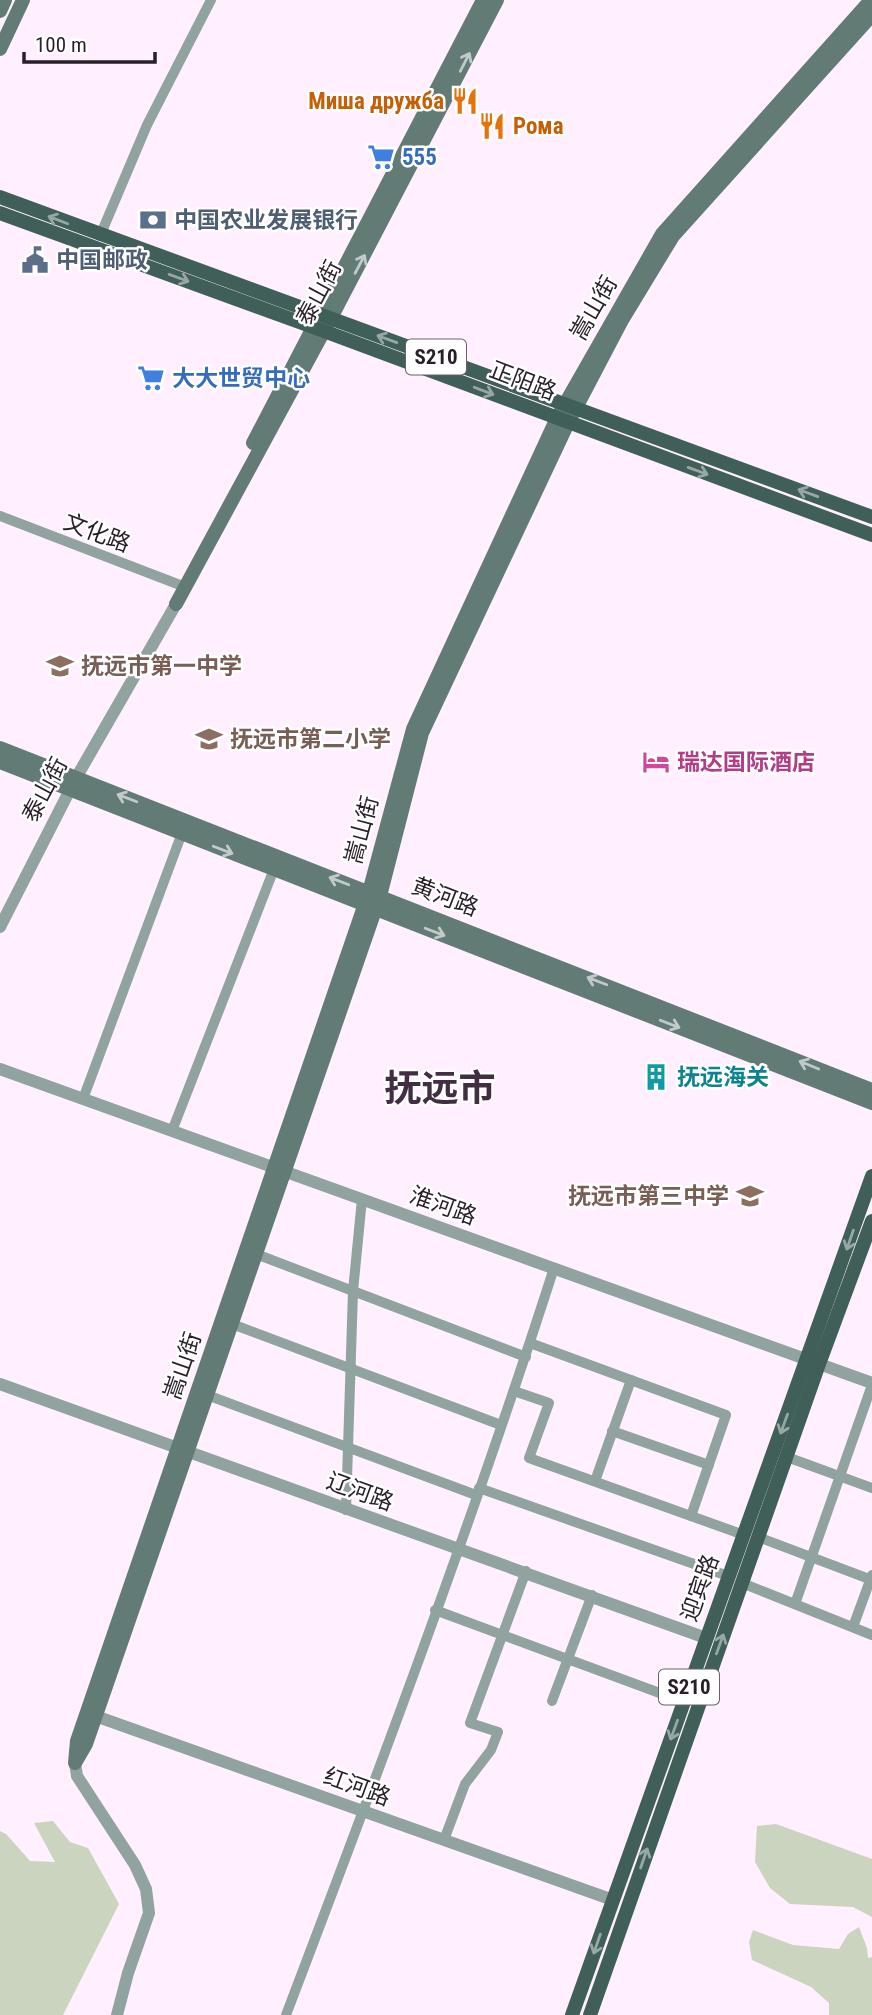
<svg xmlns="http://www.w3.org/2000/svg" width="872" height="2015" viewBox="0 0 872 2015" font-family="'Roboto Condensed','Noto Sans SC',sans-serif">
<rect width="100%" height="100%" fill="#ffefff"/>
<!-- green -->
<g fill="#cbd4be">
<path d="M 53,1821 L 70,1842 L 88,1848 L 119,1904 L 63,2015 L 0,2015 L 0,1831 L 6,1834 L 30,1861 L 55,1862 L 34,1823 Z"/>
<path d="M 776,1824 L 872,1859 L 872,1917 L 853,1907 L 790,1904 L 770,1888 L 755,1862 L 757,1826 Z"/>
<path d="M 859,1927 L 867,1948 L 868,1958 L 872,1957 L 872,2015 L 829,2015 L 829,2003 L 811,1987 L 752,1960 L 749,1942 L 753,1930 L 793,1945 L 839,1949 L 848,1934 Z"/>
</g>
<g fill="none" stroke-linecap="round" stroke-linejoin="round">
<!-- minor -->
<g stroke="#91a39e" stroke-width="10">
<path d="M 100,236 L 147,125 L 211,0"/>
<path d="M 0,516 L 180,585"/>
<path d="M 83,1099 L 182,833"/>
<path d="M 172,1131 L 274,869"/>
<path d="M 256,1254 L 526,1357"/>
<path d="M 232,1324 L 501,1425"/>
<path d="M 530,1343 L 726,1415 L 691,1516"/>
<path d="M 514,1391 L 549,1403 L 529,1458 L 744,1535"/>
<path d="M 207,1395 L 476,1495"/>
<path d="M 612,1431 L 709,1465"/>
<path d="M 787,1457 L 872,1488"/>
<path d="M 595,1481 L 631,1380"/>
<path d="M 479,1488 L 728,1576"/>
<path d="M 346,1510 L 353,1291 L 362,1199"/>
<path d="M 758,1537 L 872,1580"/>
<path d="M 742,1583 L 872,1635"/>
<path d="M 795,1604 L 872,1385"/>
<path d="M 435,1610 L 684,1702"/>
<path d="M 853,1627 L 872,1575"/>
<path d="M 552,1701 L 592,1595"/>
<path d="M 444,1840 L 465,1784 L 491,1750 L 498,1732 L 470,1723 L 526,1571"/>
<path d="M 286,2015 C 380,1768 473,1520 554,1268"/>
</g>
<!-- tertiary -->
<g stroke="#91a39e" stroke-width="12">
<path d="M 0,927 L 76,778 L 176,604"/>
<path d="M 0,1069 L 872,1383"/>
<path d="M 0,1384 L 706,1638"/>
<path d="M 87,1713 L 613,1900"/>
<path d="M 75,1763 L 77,1776 L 135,1865 L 146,1889 L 149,1913 L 128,1973 L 117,2015"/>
</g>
<!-- secondary -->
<g stroke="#627b75" stroke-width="14">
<path d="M 871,0 L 662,234 L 557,418 L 413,729 L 369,892 L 77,1741 L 75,1763 L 86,1744 L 380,896 L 422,733 L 568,423 L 622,320 L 673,236 L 872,15"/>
<path d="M 0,11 L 5,0"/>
<path d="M 0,49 L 23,0"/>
<path d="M 253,443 L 483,0"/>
<path d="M 176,604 L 331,318 L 497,0"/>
<path d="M 0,748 L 872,1090"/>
<path d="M 0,762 L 872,1103"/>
</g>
<!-- primary -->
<g stroke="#405f59" stroke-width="14">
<path d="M 0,197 L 872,517"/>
<path d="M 0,213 L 313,327 L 872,535"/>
<path d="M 572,2015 L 872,1176"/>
<path d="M 590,2015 L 819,1364 L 872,1221"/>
</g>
</g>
<!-- one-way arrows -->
<defs><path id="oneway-shaft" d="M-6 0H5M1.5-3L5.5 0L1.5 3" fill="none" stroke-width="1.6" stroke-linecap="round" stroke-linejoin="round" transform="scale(1.75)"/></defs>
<g stroke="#c0cac8">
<use href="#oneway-shaft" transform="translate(465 62) rotate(-63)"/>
<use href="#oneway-shaft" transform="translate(360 264) rotate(-62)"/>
<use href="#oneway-shaft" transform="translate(127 798) rotate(-159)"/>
<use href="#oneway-shaft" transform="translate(223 850) rotate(21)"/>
<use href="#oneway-shaft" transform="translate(339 881) rotate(-159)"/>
<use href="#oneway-shaft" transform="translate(435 932) rotate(21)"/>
<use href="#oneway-shaft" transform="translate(597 981) rotate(-159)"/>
<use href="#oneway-shaft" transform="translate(670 1024) rotate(21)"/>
<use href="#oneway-shaft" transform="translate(809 1065) rotate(-158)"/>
</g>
<g stroke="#96a7a4">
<use href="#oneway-shaft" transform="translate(58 220) rotate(-159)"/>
<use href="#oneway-shaft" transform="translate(179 278) rotate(20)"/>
<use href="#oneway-shaft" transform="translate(387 339) rotate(-160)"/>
<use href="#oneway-shaft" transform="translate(484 391) rotate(21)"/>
<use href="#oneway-shaft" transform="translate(698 471) rotate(20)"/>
<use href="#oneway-shaft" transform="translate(808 493) rotate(-160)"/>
<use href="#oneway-shaft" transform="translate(850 1240) rotate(109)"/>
<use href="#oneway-shaft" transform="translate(784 1424) rotate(110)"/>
<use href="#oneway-shaft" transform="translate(720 1644) rotate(-70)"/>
<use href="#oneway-shaft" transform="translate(674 1730) rotate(110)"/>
<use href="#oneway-shaft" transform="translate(644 1858) rotate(-71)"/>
<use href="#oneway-shaft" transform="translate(597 1944) rotate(109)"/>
</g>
<!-- icons -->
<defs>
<symbol id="restaurant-bare" viewBox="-9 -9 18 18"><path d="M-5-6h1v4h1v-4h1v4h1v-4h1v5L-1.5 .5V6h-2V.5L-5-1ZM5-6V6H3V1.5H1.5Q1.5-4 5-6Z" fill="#e8710a" stroke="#fff" stroke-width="2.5" paint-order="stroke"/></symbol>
<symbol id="supermarket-bare" viewBox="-9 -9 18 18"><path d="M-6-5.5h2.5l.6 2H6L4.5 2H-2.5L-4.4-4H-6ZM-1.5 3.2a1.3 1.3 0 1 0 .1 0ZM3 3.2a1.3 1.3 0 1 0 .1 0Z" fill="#3f7fe0" stroke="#fff" stroke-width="2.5" paint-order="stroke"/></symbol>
<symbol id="bank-bare" viewBox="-9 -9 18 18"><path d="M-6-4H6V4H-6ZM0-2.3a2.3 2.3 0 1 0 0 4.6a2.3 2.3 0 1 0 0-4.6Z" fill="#5c6f8a" stroke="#fff" stroke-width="2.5" paint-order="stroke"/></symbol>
<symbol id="civic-bare" viewBox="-9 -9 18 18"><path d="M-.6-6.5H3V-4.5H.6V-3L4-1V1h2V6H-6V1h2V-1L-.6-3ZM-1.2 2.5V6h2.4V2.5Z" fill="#5c6f8a" stroke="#fff" stroke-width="2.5" paint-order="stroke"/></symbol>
<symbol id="school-bare" viewBox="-9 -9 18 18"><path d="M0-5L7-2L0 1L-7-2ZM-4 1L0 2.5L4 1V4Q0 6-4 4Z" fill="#8d6e63" stroke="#fff" stroke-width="2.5" paint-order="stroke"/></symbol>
<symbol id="hotel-bare" viewBox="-9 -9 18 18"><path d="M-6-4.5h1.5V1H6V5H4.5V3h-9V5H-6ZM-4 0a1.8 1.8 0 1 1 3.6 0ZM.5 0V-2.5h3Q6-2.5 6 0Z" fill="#d1479c" stroke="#fff" stroke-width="2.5" paint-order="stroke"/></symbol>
<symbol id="building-bare" viewBox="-9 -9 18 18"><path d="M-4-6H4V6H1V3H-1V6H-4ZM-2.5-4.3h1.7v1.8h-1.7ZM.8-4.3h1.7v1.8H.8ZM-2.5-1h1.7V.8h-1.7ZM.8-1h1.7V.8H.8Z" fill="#0f9aa8" stroke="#fff" stroke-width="2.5" paint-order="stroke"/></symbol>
</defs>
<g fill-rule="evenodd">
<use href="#restaurant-bare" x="446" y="82" width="38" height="38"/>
<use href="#restaurant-bare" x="473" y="107" width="38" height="38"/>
<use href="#supermarket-bare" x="362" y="138" width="38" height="38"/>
<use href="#bank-bare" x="134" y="201" width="38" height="38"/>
<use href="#civic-bare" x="16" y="241" width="38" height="38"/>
<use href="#supermarket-bare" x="132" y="359" width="38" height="38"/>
<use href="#school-bare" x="41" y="647" width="38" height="38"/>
<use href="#school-bare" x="190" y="720" width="38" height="38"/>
<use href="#hotel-bare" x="637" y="743" width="38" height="38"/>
<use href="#building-bare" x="637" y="1058" width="38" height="38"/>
<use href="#school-bare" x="731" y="1177" width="38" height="38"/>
</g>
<g text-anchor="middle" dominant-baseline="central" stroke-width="5" stroke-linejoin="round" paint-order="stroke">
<!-- shield labels -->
<g fill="#fff" stroke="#696269" stroke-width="2">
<rect x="406" y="339.5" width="60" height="35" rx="5"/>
<rect x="659" y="1669.5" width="60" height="35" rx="5"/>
</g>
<g font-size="21" font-weight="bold" fill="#291f29">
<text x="436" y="357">S210</text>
<text x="689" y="1687">S210</text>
</g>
<!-- food labels -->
<g font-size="23" font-weight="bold" fill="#c56008" stroke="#fff" text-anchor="end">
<text x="444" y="101">Миша дружба</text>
<text x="513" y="126" text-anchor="start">Рома</text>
</g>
<!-- shop labels -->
<g font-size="23" font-weight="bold" fill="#366cbe" stroke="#fff" text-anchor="start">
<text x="402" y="157">555</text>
<text x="172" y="378">大大世贸中心</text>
</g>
<!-- service labels -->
<g font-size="23" font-weight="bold" fill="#4e5e75" stroke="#fff" text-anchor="start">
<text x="174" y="220">中国农业发展银行</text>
<text x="56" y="260">中国邮政</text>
</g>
<!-- street labels -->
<g font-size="23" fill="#291f29" stroke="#fff">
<text transform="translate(319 293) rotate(-62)">泰山街</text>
<text transform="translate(594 308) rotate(-60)">嵩山街</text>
<text transform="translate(523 381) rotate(21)">正阳路</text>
<text transform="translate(97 533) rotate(21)">文化路</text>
<text transform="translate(45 790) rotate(-62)">泰山街</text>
<text transform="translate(362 830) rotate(-75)">嵩山街</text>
<text transform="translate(445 897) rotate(21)">黄河路</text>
<text transform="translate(443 1206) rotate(20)">淮河路</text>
<text transform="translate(183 1366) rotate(-71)">嵩山街</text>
<text transform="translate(360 1492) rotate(20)">辽河路</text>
<text transform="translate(700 1588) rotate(-70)">迎宾路</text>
<text transform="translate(357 1787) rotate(20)">红河路</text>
</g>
<!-- education labels -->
<g font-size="23" font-weight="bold" fill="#785e54" stroke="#fff" text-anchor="start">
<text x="81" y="666">抚远市第一中学</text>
<text x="230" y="739">抚远市第二小学</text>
<text x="729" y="1196" text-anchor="end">抚远市第三中学</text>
</g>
<!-- hotel labels -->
<g font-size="23" font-weight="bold" fill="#b23c85" stroke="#fff" text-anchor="start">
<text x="677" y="762">瑞达国际酒店</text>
</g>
<!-- culture labels -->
<g font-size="23" font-weight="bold" fill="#0d838f" stroke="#fff" text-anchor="start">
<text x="677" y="1077">抚远海关</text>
</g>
<!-- town labels -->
<g font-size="37" font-weight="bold" fill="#422e42" stroke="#fff">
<text x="440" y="1088">抚远市</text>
</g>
</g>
<!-- scale -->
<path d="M24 52v10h131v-10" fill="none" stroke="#291f29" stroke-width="3.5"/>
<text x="35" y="52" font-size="21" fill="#291f29" stroke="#ffffff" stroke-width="5" paint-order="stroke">100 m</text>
</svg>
